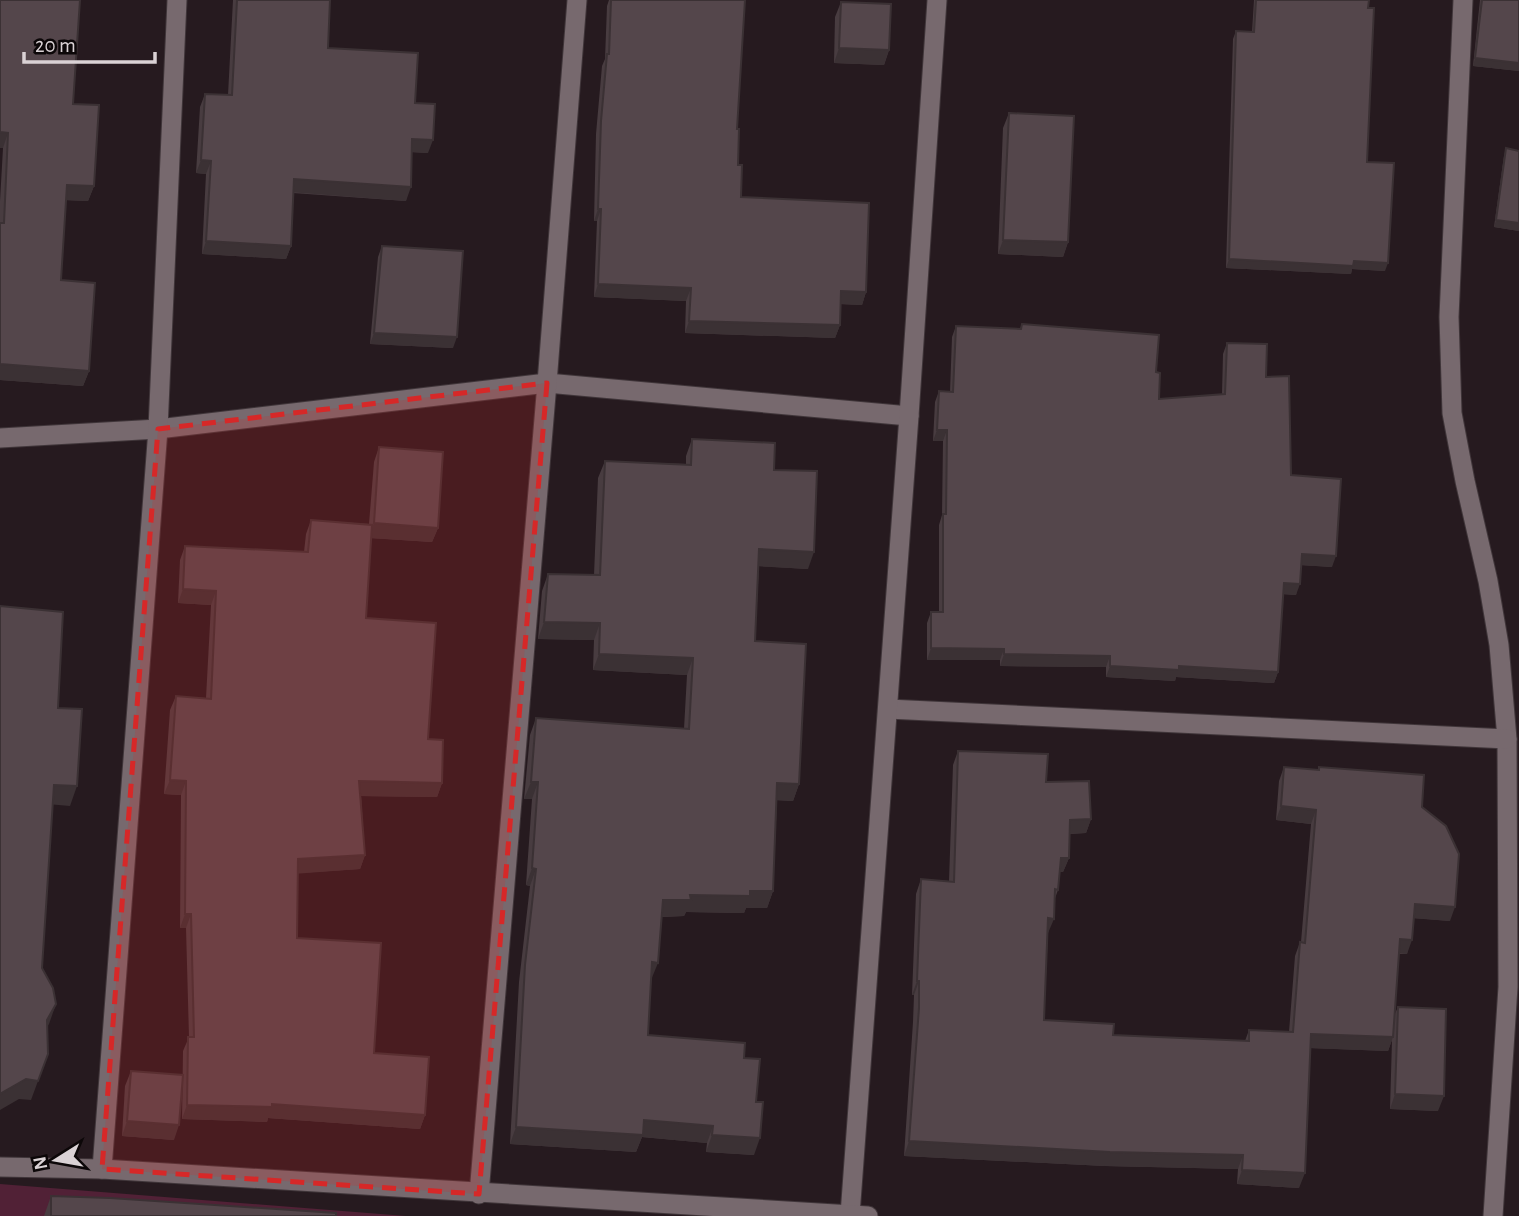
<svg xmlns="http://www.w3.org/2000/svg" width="1519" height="1216" viewBox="0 0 1519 1216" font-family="'Alegreya Sans',sans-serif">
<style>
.green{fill:#512136}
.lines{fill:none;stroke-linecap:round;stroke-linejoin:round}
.minor-casing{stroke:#40363a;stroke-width:21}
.tertiary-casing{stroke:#40363a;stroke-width:21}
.minor{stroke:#77696e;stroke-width:19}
.tertiary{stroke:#77696e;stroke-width:19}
.wall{fill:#483c40}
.shaded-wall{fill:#3b3134}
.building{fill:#54464b;stroke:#3b3134;stroke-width:2}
.marked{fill:#d62828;fill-opacity:0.2;stroke:#d62828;stroke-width:5;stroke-dasharray:14 9;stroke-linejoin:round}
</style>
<rect width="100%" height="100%" fill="#261a1f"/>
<path class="green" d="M0,1184L406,1216H0Z"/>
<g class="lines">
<defs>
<g id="minor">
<path d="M1463,0L1449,317L1452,413L1465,481L1488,581L1499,645L1507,739L1508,987L1493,1216"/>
<path d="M0,438L158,429L547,383L909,416"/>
<path d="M888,709L1507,739"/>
<path d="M102,1169L158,429L177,0"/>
<path d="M479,1194L547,383L577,0"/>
<path d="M850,1215L909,416L937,0"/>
</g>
<path id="tertiary" d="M0,1167L102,1169L868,1216"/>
</defs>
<use href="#minor" class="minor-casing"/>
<use href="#tertiary" class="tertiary-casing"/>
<use href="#minor" class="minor"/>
<use href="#tertiary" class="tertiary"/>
</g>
<g class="wall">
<path d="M0,0L73,104L94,186L88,201L66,200L61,280L89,371L83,386L0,380V201L3,148Z"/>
<path d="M233,0H330L328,48L415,103L428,153L412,152L406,201L293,193L291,246L286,259L202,254L206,174L196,173L200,107L205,94L228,95Z"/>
<path d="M609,0H745L737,129L738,165L741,197L866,292L862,305L841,304L840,325L835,338L685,333L686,301L594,297L597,221H594L596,134L602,66L605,59L607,6Z"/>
<path d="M1254,0H1369L1367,162L1385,271L1352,269L1351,274L1226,268L1233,39L1236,31L1252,32Z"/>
<path d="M1480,0H1519V71L1473,66Z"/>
<path d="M841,2L889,50L884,65L834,63L835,17Z"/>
<path d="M1009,113L1068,242L1063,257L998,254L1003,128Z"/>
<path d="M1506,148L1519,231L1494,227L1504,156Z"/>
<path d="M382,246L453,348L370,344L378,257Z"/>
<path d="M1022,324L1156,372L1159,399L1222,394L1223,354L1227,343L1266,377L1291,475L1332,567L1301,565L1296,595L1283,594L1278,672L1274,683L1176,677L1175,681L1106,677V667L1000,666V660H927V623L931,612H939V525L942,515L943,441H933L935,402L939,391L950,392L952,337L956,326L1020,329Z"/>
<path d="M692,439L774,470L808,569L759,566L755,641L799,784L793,801L777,800L773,891L767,908H746L744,913L686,912L684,916L662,917L651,980L648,1035L744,1058L756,1102L754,1155L706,1152L707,1143L642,1137L636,1152L510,1144L519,982L530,886L526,885L532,799H524L530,735L536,718L684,729L687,675L593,670L594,640L538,639L542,591L548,574L594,575L598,478L605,461L686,464V456Z"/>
<path d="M379,447L438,528L432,542L371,538L366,618L428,739L442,783L437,797L361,796L365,855L360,869L298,873L297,938L374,1053L425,1115L420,1129L268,1118L267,1122L182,1119L183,1051L189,1037L186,928H180L181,795L164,794L170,710L176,696L206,698L211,605L178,603L180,560L185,546L304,552L306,534L311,520L369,524L374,462Z"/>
<path d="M958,751L1046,782L1091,819L1086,833L1069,834V858L1063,872H1060L1058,890L1054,901L1048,933L1044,1020L1113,1035L1245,1041L1249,1030L1289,1032L1295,956L1300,942H1301L1311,824L1276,820L1279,781L1284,767L1318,770L1319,767L1422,807L1450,921L1414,918L1407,954H1399L1394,1016L1398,1007L1438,1111L1390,1109L1392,1040L1388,1051L1311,1048L1299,1188L1237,1184L1238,1169L1105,1166L904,1156L913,1022L914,995H912L916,894L921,879L949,881L953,765Z"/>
<path d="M131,1071L174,1140L122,1136L125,1086Z"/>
<path d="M51,1196L336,1216H44Z"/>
</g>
<g class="shaded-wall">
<path d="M839,48L889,50L884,65L834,63Z"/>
<path d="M1475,58L1519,63V71L1473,66Z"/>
<path d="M0,132L8,133L3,148H0Z"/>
<path d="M412,139L433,140L428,153L408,152Z"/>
<path d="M201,160L211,161L206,174L196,173Z"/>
<path d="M294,179L411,187L406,201L289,192Z"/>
<path d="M67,185L94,186L88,201L61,200Z"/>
<path d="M598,209H601L597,221H594Z"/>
<path d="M1496,220L1519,223V231L1494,227Z"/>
<path d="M1003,240L1068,242L1063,257L998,254Z"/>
<path d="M206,241L291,246L286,259L202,254Z"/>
<path d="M1229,259L1354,261L1388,263L1385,271L1352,269L1351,274L1226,268Z"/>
<path d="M598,284L691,288L686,301L594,297Z"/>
<path d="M841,291L866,292L862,305L837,304Z"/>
<path d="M689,321L840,325L835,338L685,333Z"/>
<path d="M374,333L457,337L453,348L370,344Z"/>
<path d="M0,364L89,371L83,386L0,380Z"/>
<path d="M937,430H947L943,441H933Z"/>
<path d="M374,523L438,528L432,542L368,538Z"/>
<path d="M759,549L814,552L808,569L753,566Z"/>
<path d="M1302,554L1336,556L1332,567L1298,565Z"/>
<path d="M1284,583L1300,584L1296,595L1280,594Z"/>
<path d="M183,589L216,591L211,605L178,603Z"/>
<path d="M544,622L600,623L594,640L538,639Z"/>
<path d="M931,648L1004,649L1000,660H927Z"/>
<path d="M599,654L693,658L687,675L593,670Z"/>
<path d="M1004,654L1110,656L1106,667L1000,666Z"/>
<path d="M1110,666H1179L1278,672L1274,683L1176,677L1175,681L1106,677Z"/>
<path d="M170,780L186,781L181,795L164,794Z"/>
<path d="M359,781L442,783L437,797L354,796Z"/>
<path d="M531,782H538L532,799H524Z"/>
<path d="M777,783L799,784L793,801L771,800Z"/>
<path d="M54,785L77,786L70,806L47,804Z"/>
<path d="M1281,806L1316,810L1311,824L1276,820Z"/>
<path d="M1091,819L1086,833L1065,834L1070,820Z"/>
<path d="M365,855L360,869L293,874L298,859Z"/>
<path d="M1061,858H1069L1063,872H1056Z"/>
<path d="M532,868L536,869L530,886L526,885Z"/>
<path d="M750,891H773L767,908H746L744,913L686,912L684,916L657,917L663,900L690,895Z"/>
<path d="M1415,904L1455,907L1450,921L1410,918Z"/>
<path d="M185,914H191L186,928H180Z"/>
<path d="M1048,918L1054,919L1048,933L1043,932Z"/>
<path d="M1400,939L1412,940L1407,954L1395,953Z"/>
<path d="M652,962L658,963L651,980Z"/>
<path d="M917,981H919L914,995H912Z"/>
<path d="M56,1004L49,1024L40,1040L47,1020Z"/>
<path d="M1311,1034L1393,1037L1388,1051L1306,1048Z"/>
<path d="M26,1079L38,1081L31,1100L19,1099L0,1110V1094Z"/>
<path d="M1395,1094L1444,1096L1438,1111L1390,1109Z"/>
<path d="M272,1104L425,1115L420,1129L268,1118L267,1122L182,1119L187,1105Z"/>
<path d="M644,1120L713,1126L707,1143L642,1137L636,1152L510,1144L516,1127Z"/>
<path d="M127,1121L179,1125L174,1140L122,1136Z"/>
<path d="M712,1135L760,1138L754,1155L706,1152Z"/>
<path d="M909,1141L1243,1155L1238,1169L1105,1166L904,1156Z"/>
<path d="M1242,1170L1305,1173L1299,1188L1237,1184Z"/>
</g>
<g class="building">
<path d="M0,0H80L73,104L99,105L94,186L67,185L61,280L95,283L89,371L0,364V223H4L8,133L0,132Z"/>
<path d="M237,0H330L328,48L418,53L415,103L435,104L433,140L412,139L411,187L294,179L291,246L206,241L211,161L201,160L205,94L232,95Z"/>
<path d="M611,0H745L737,129H739L738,165H742L741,197L869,203L866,292L841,291L840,325L689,321L691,288L598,284L601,209H598L601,121L607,54H609Z"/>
<path d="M1256,0H1369L1368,8H1374L1367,162L1394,163L1388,263L1354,261L1353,266L1229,259L1236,31L1254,32Z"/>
<path d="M1482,0H1519V63L1475,58Z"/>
<path d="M841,2L891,4L889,50L839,48Z"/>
<path d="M1009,113L1074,116L1068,242L1003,240Z"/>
<path d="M1506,148L1519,151V223L1496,220Z"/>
<path d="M382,246L463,251L457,337L374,333Z"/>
<path d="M1022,324L1159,335L1156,372L1160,373L1159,399L1225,394L1227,343L1267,344L1266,377L1289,376L1291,475L1341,479L1336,556L1302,554L1300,584L1284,583L1278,672L1179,666V670L1110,666V656L1004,654V649L931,648V612H943V514H946L947,430H937L939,391L953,392L956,326L1021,329Z"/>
<path d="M692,439L775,443L774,470L817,471L814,552L759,549L755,641L806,644L799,784L777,783L773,891H750V896L690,895L691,900H663L658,963L652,962L648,1035L745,1043L744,1058L760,1059L756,1102H763L760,1138L712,1135L713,1126L644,1120L643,1135L516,1127L525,965L536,869L532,868L538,782H531L536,718L689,729L693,658L599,654L600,623L544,622L548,574L600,575L605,461L691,465Z"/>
<path d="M379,447L443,452L438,528L374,523Z"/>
<path d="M311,520L372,525L366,618L436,623L428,739L443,740L442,783L359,781L365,855L298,859L297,938L381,943L374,1053L429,1057L425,1115L272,1104V1107L187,1105L188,1037H194L191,914H185L186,781L170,780L176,696L211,699L216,591L183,589L185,546L308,552Z"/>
<path d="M0,606L63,612L58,708L82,709L77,786L54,785L42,968L53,988L56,1004L47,1020L48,1054L38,1081L26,1079L0,1094Z"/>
<path d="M958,751L1048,754L1046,782L1089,781L1091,819L1070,820L1069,858H1061L1058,890L1055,889L1054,919L1048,918L1044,1020L1114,1024L1113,1035L1249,1041V1030L1293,1032L1300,942L1305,943L1316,810L1281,806L1284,767L1319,770V767L1424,775L1422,807L1446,826L1459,854L1455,907L1415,904L1412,940L1400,939L1393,1037L1311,1034L1305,1173L1242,1170L1243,1155L1110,1152L909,1141L919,1008V981H917L921,879L954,882Z"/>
<path d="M1398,1007L1446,1009L1444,1096L1395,1094Z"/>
<path d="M131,1071L183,1075L179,1125L127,1121Z"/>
<path d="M51,1196L110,1198L336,1213V1216H51Z"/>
</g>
<path class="marked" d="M547,383L479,1194L102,1169L158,429Z"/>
<g transform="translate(56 1160) rotate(259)" stroke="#0c0708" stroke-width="5" paint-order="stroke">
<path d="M0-5L12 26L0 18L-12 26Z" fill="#dad2d5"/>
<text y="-10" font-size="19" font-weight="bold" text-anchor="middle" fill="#dad2d5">N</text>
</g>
<path d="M24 52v10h131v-10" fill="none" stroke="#dad2d5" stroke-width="3.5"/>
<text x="35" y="52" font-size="21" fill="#dad2d5" stroke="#0c0708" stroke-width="5" paint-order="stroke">20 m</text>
</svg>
